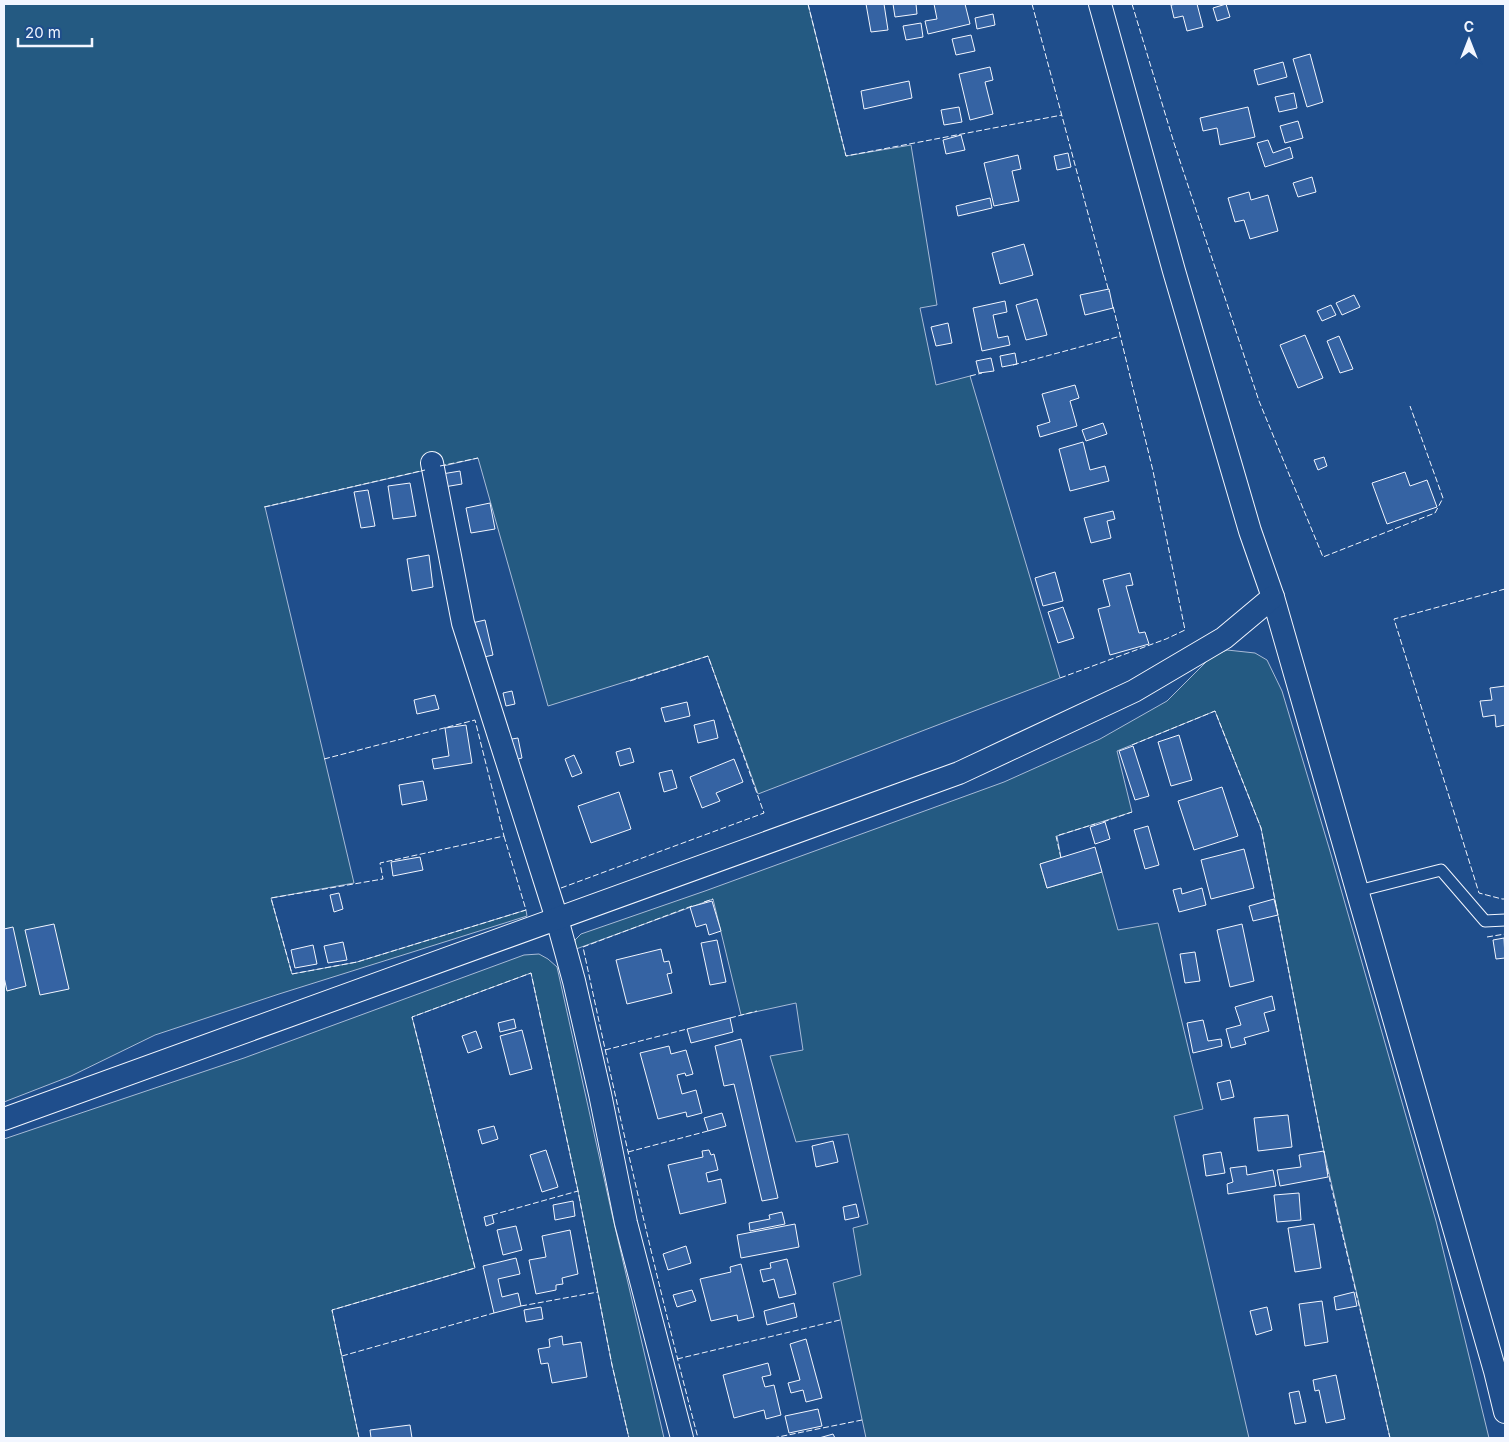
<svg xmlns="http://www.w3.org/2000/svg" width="1509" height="1442" viewBox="0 0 1509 1442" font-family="Inter,sans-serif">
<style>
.green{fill:#245a82;stroke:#a8bbd7}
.building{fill:#3563a3;stroke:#f2f6ff}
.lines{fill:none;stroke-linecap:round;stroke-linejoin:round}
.service-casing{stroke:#f2f6ff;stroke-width:13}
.minor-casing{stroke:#f2f6ff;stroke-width:24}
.service{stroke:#1f4e8c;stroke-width:11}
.minor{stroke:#1f4e8c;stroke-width:22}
.fence{stroke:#f2f6ff;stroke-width:1;stroke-dasharray:6 2.5;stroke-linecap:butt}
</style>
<rect width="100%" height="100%" fill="#1f4e8c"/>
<g class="green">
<path d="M4,4H808L846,156L911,145L937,305L920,308L936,385L970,376L1060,678L758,794L708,656L548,706L478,458L265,507L354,883L271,898L292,974L357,962L526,910L527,916L279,994L155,1035L71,1076L4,1102Z"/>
<path d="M1227,650L1255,653L1267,660L1282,691L1330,851L1436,1221L1489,1438H1390L1323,1147L1261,828L1215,711L1117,751L1132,812L1057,836L1061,858L1040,864L1047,888L1102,872L1118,930L1158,923L1203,1109L1174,1116L1249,1438H866L833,1283L861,1275L853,1228L868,1224L848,1134L796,1142L770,1056L803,1050L796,1003L741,1015L713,899L576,949L575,940L581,934L705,891L1004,782L1100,739L1167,701L1212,656Z"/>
<path d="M539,954L548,959L557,967L612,1214L664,1438H629L612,1365L578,1191L531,973L412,1017L475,1268L332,1310L359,1438H4V1139L244,1058L524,955Z"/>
</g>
<g class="building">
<path d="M866,4H884L888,30L871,32Z"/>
<path d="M893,4H916L917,14L895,17Z"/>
<path d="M934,4H965L970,24L928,34L925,21L937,19Z"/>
<path d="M1177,4H1197L1203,27L1187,31L1183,16L1174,18L1171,5Z"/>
<path d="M1226,4L1230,17L1217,21L1213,8Z"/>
<path d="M993,14L995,25L977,29L975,18Z"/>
<path d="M921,23L923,37L906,40L903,26Z"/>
<path d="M971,35L975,51L956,55L952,39Z"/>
<path d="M1310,54L1323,102L1307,107L1293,59Z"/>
<path d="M1283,62L1287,77L1258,85L1254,70Z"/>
<path d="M990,67L993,80L985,82L993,114L970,120L959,74Z"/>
<path d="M909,81L912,98L864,109L861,91Z"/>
<path d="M1294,93L1297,108L1279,112L1275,97Z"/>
<path d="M959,107L962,122L944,125L941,110Z"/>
<path d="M1248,107L1255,137L1220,145L1217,128L1203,131L1200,118Z"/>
<path d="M1298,121L1303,138L1285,143L1280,126Z"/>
<path d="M961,135L965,150L946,154L943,140Z"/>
<path d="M1268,140L1273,153L1290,147L1293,158L1265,167L1257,143Z"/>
<path d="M1068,153L1071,167L1057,170L1054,156Z"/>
<path d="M1018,155L1021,169L1012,171L1019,201L994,206L984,163Z"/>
<path d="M1312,177L1316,192L1298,197L1293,183Z"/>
<path d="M1249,192L1251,200L1268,195L1278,231L1250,239L1244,220L1235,222L1228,198Z"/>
<path d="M990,198L992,208L958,216L956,206Z"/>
<path d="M1024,244L1033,275L1000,284L992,253Z"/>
<path d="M1109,289L1113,308L1085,315L1080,295Z"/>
<path d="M1354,295L1360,307L1342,315L1336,303Z"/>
<path d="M1037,299L1047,335L1026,340L1016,305Z"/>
<path d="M1005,301L1007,312L993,315L998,338L1008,336L1010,345L982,351L973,308Z"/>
<path d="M1331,305L1336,315L1322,321L1317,311Z"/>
<path d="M948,323L952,343L936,346L931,327Z"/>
<path d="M1305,335L1323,378L1298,388L1280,345Z"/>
<path d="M1339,336L1353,369L1340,373L1327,341Z"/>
<path d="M1015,353L1017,364L1002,367L1000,356Z"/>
<path d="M991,358L994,371L979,373L976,361Z"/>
<path d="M1075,385L1079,398L1070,401L1077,426L1040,437L1037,426L1050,422L1042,394Z"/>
<path d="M1103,423L1107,434L1086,441L1082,430Z"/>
<path d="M1083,442L1090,470L1105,466L1109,481L1070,491L1059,449Z"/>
<path d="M1324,457L1327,466L1318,470L1314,460Z"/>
<path d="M460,471L462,484L444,487L442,474Z"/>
<path d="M1405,472L1410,486L1427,480L1437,507L1387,524L1372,483Z"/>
<path d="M410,483L416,516L393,519L388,486Z"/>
<path d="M368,490L375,526L361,528L354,492Z"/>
<path d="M490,503L495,529L471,533L466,508Z"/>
<path d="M1113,511L1115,519L1107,521L1111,538L1091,543L1084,518Z"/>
<path d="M429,555L433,587L412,591L407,559Z"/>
<path d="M1055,572L1063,601L1043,606L1035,578Z"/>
<path d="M1130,573L1133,585L1126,586L1139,633L1145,632L1149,644L1110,655L1098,609L1110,606L1103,580Z"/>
<path d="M1063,607L1074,638L1058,643L1048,612Z"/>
<path d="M485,620L493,655L471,660L463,625Z"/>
<path d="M1505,686V725L1496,727L1495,715L1483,717L1480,701L1492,700L1490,688Z"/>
<path d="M512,691L515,704L506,706L503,693Z"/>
<path d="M435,695L439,709L417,714L414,700Z"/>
<path d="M687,702L690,716L665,722L661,708Z"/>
<path d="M714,720L718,738L698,743L694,725Z"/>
<path d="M466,725L472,763L434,769L432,759L449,756L445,728Z"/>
<path d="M1179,735L1192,780L1171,786L1158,742Z"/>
<path d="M518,738L522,758L510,761L506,740Z"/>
<path d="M1133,746L1149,796L1135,800L1119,751Z"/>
<path d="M630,748L634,762L620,766L616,752Z"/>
<path d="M574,755L582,773L572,777L565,759Z"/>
<path d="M734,759L743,782L716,793L720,801L702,808L690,777Z"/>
<path d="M672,770L677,788L664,792L659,773Z"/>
<path d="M423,781L427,800L402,805L399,785Z"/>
<path d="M1222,787L1238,836L1194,850L1178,801Z"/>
<path d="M619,792L631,829L591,843L578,806Z"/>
<path d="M1105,822L1110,839L1095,844L1090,827Z"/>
<path d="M1148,826L1159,865L1145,869L1134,830Z"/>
<path d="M1095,847L1102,872L1047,888L1040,864Z"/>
<path d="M1244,849L1254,888L1211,899L1201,860Z"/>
<path d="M420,857L423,870L393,876L391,862Z"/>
<path d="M1181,888L1182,894L1202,888L1206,905L1179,912L1173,890Z"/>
<path d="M339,893L343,909L334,912L330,895Z"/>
<path d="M1274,899L1278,915L1253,921L1249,906Z"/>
<path d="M712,901L721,931L709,935L706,924L696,927L690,907Z"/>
<path d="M54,924L69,989L40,995L25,930Z"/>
<path d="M1242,924L1254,981L1230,987L1217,930Z"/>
<path d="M13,927L26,986L7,991L4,977V929Z"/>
<path d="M1504,938L1505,958L1496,959L1493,940Z"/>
<path d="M717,940L726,982L710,985L701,943Z"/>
<path d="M343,942L347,960L328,963L324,946Z"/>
<path d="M313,945L317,964L295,968L291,950Z"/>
<path d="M661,949L664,962L669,961L672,973L667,974L672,993L627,1004L616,960Z"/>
<path d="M1195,952L1200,981L1185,983L1180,954Z"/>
<path d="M1272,996L1275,1010L1264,1013L1269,1031L1244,1038L1246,1044L1231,1048L1226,1029L1241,1025L1235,1007Z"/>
<path d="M730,1018L733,1032L691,1043L687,1029Z"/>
<path d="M514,1019L516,1028L500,1032L498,1023Z"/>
<path d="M1203,1020L1208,1041L1221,1039L1222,1046L1193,1053L1187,1023Z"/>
<path d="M522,1030L532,1069L510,1075L500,1036Z"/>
<path d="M476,1031L482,1048L468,1053L462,1036Z"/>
<path d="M741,1039L778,1198L762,1201L734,1084L724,1086L715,1046Z"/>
<path d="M669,1046L671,1054L686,1050L693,1074L686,1076L685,1073L677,1075L682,1094L696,1090L702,1113L687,1117L686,1112L658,1119L640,1053Z"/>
<path d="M1230,1080L1234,1097L1221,1100L1217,1083Z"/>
<path d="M722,1113L726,1126L708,1131L704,1118Z"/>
<path d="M1288,1115L1292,1147L1258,1151L1254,1118Z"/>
<path d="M494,1126L498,1139L482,1144L478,1130Z"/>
<path d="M833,1141L838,1162L816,1167L812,1146Z"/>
<path d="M546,1150L558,1187L542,1192L530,1155Z"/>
<path d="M709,1150L711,1155L714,1154L718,1170L706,1173L708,1182L721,1179L726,1203L680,1214L668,1165L703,1157L702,1151Z"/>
<path d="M1324,1151L1328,1177L1280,1186L1277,1170L1301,1167L1299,1155Z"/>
<path d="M1221,1152L1225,1173L1206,1176L1203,1155Z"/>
<path d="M1246,1166L1247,1175L1273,1170L1276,1186L1228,1194L1227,1184L1233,1182L1230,1168Z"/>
<path d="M1299,1193L1301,1220L1277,1222L1274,1195Z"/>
<path d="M573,1201L575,1216L555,1220L553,1205Z"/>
<path d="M856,1204L859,1217L845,1220L843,1207Z"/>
<path d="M782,1212L785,1224L750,1231L749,1223L770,1219L769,1215Z"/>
<path d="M492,1215L494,1223L486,1226L484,1217Z"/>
<path d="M795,1224L799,1247L741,1258L737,1235Z"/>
<path d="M1314,1224L1321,1268L1295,1272L1288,1228Z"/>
<path d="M516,1226L522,1250L503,1255L497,1230Z"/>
<path d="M570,1230L578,1274L562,1278L563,1284L556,1285V1290L536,1294L529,1260L546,1257L542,1236Z"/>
<path d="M686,1246L691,1263L668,1270L663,1254Z"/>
<path d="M516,1258L520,1274L498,1279L502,1297L518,1293L521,1306L494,1313L483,1266Z"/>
<path d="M787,1259L796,1294L779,1298L774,1279L763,1282L760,1270L771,1268L770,1263Z"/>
<path d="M741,1264L754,1317L738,1321L737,1315L711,1321L700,1279L731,1272L730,1267Z"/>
<path d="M692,1290L696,1301L677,1307L673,1295Z"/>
<path d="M1354,1292L1357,1306L1336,1310L1334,1297Z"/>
<path d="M1322,1301L1328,1342L1305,1346L1299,1304Z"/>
<path d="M794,1303L797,1317L767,1325L764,1311Z"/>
<path d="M541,1307L543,1319L526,1322L524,1310Z"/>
<path d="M1267,1307L1272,1330L1256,1335L1250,1311Z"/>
<path d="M562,1336L563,1345L581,1342L587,1377L552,1383L548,1363L541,1364L538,1349L550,1347L549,1339Z"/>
<path d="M806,1339L822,1398L806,1402L803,1390L791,1393L788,1383L800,1380L790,1344Z"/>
<path d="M768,1363L771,1375L762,1377L765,1387L774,1385L781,1415L766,1419L764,1410L734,1418L723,1375Z"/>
<path d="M1336,1375L1345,1419L1326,1423L1319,1390L1315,1391L1313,1380Z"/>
<path d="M1299,1391L1306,1422L1295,1424L1289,1393Z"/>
<path d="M818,1409L822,1426L789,1433L785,1416Z"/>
<path d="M410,1425L412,1438H371L370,1430Z"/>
<path d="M833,1434L835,1438H819Z"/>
</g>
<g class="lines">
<defs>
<path id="service" d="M1358,891L1441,870L1485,921L1505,920"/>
<g id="minor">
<path d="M1100,4L1174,271L1250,531L1273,597L1495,1371L1505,1412"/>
<path d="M432,463L463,623L557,919L574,981L600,1094L626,1223L682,1438"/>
<path d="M4,1119L959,773L1134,691L1224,638L1273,597"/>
</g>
</defs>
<use href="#service" class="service-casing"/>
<use href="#minor" class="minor-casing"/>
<use href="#service" class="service"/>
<use href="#minor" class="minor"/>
<g class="fence">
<path d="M808,4L846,156L1062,115"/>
<path d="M1032,4L1109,292"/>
<path d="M1132,4L1174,143L1259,401L1323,557L1435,513L1443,498L1410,406"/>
<path d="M1013,365L1121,336"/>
<path d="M970,376L982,373"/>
<path d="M440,466L478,458"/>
<path d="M264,507L425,470"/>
<path d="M1505,589L1394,619L1479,893L1502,899H1505"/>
<path d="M1060,678L1166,639L1185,630L1153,471L1113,306"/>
<path d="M1132,745L1215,711L1261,828L1324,1153"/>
<path d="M324,759L475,720L504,836"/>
<path d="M1103,822L1132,812"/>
<path d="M504,836L526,910L357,962L292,974L271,898L383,879L380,863Z"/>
<path d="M1061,858L1056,836L1095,824"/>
<path d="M561,888L764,813L708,656L630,681"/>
<path d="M704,902L713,899"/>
<path d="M692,906L583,947C618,1111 655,1275 698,1438"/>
<path d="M1487,937L1505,934"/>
<path d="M730,1018L757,1011"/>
<path d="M605,1050L687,1029"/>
<path d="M628,1152L708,1131"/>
<path d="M1327,1168L1390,1438"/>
<path d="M492,1215L578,1191"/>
<path d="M521,1306L598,1292"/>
<path d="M342,1356L494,1313"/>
<path d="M677,1359L840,1320"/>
<path d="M359,1438L332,1310L475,1268L412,1017L531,973L578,1191L612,1365L629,1438"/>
<path d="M633,1438H636"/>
<path d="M773,1438L862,1420"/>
</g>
</g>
<rect width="1509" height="1442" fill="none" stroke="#f2f6ff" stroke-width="10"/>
<g transform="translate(1469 40)" stroke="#1f4e8c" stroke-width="4" paint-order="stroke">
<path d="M0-4L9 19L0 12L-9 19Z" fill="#f2f6ff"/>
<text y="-8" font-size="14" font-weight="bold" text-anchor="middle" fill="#f2f6ff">С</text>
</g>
<path d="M18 38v8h74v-8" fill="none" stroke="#f2f6ff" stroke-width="2.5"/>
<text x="25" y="38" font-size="15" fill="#f2f6ff" stroke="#1f4e8c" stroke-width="4" paint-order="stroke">20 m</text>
</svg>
